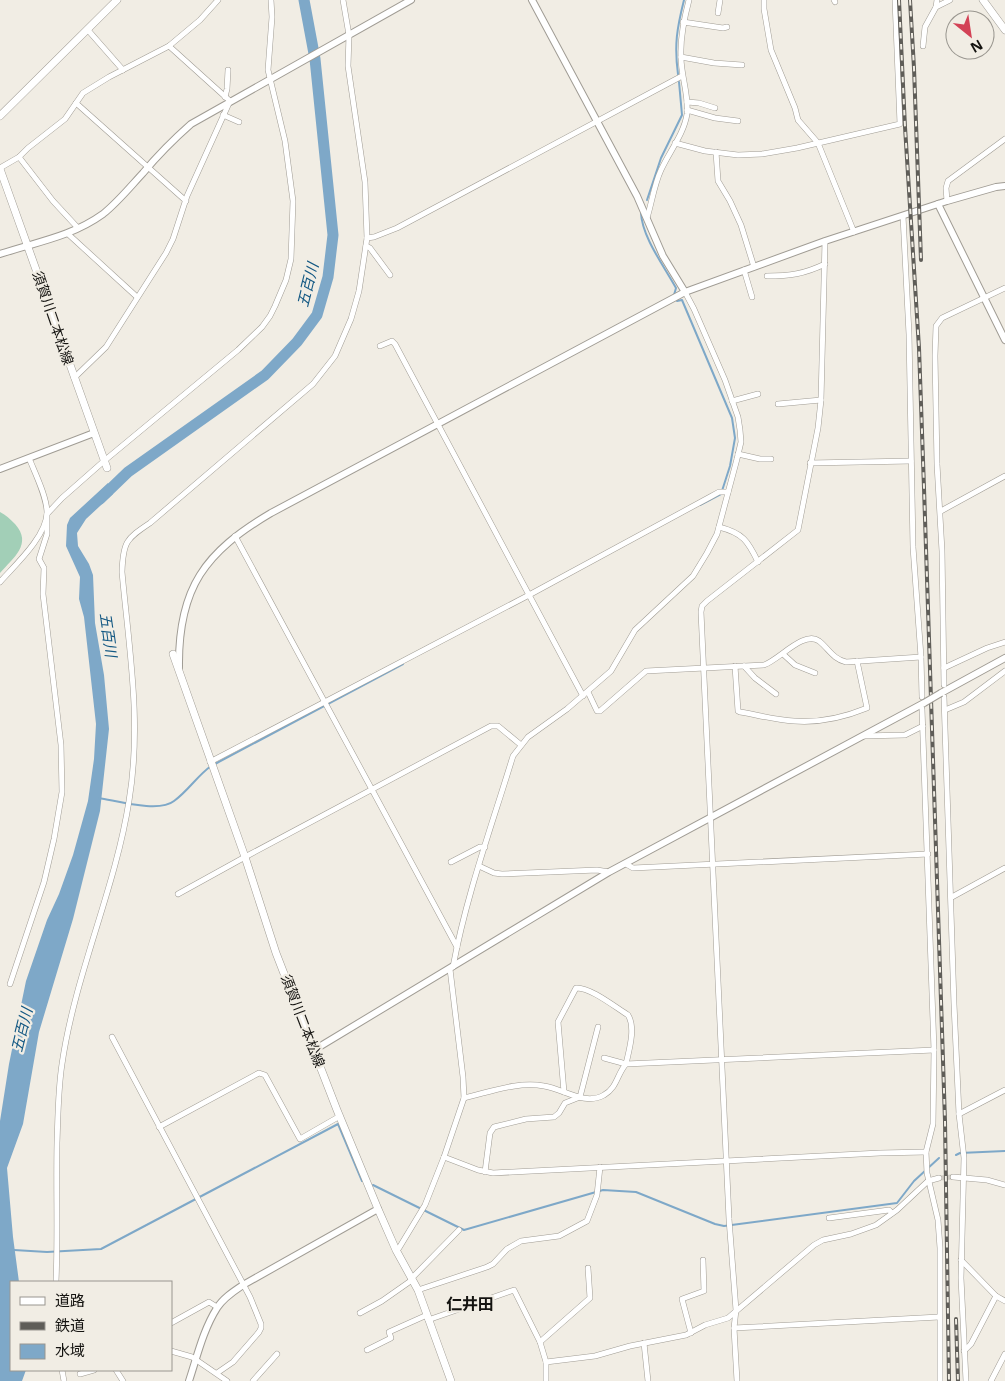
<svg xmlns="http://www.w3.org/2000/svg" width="1005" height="1381" viewBox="0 0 1005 1381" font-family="'Open Sans','Noto Sans JP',sans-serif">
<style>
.green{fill:#a2cfb7}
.water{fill:#7ea8c8}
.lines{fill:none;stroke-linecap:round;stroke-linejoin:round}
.stream{stroke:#7ea8c8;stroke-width:2}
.river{stroke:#7ea8c8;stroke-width:11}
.minor-tunnel{stroke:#d0ccc4;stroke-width:5;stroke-dasharray:5 2.5;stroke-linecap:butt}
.minor-casing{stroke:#a09c94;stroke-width:6}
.tertiary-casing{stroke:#a09c94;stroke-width:8}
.secondary-casing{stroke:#a09c94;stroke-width:8}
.minor{stroke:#fff;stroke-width:5}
.tertiary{stroke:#fff;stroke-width:6}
.secondary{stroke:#fff;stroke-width:7}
.rail-casing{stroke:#5f5d58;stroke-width:4}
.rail{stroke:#f1ede4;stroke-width:2;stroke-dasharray:5.5;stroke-linecap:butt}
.tertiary-bridge-casing{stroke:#a09c94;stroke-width:8;stroke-linecap:butt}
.tertiary-bridge{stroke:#fff;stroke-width:6}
.labels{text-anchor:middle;stroke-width:4.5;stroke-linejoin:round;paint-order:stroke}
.street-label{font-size:14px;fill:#141310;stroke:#f1ede4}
.water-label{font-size:15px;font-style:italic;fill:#135883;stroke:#f1ede4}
.quarter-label{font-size:16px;font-weight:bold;fill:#141310;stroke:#f1ede4}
</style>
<rect width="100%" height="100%" fill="#f1ede4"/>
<path class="green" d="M0,512C6,515 10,519 15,524C33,544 13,558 0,573Z"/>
<path class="water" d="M108,483L113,494L86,519L77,533L78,546L89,564L93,575L95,623L104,675L109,729L100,811L73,919L39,1032L23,1124L7,1168L13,1237L19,1282H11V1370H26L22,1381H0V1121L9,1064L26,981L47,920L59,894L73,855L88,801L94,759L96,724L84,617L79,599L80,577L66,546L67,525L70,518Z"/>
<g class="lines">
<g class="stream">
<path d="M678,74C674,45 677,28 684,0"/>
<path d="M647,200L661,158L682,115L679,82"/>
<path d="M641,213C642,237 664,266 676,288L674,295"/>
<path d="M677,301L682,300L732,418L735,438L730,466L721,494L700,505"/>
<path d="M215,764L403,664"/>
<path d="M99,798C118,801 159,813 174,801C188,791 197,776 211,766"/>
<path d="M956,1155L960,1153L1005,1151"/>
<path d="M373,1185L464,1230L603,1190L636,1192L715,1224L724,1226L897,1203L914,1181L939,1158"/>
<path d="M14,1250L47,1252L101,1249L338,1124L362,1181"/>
</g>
<path class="river" d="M100,499L128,472L265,375L297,342L317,315L328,277L333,235L315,59L304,0"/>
<path class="minor-tunnel" d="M939,1178L953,1177"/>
<defs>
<g id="minor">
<path d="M764,0V9L771,50L795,108L798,120L818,143L854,232"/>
<path d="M834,0L835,2"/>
<path d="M936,7L937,0"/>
<path d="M718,13L720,0"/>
<path d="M683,22L723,28L727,27"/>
<path d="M87,29L123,70"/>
<path d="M923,46L925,27L936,7L950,0"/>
<path d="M681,57L714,63L742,65"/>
<path d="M225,97L227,89L228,70"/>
<path d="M687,102L699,103L715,108"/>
<path d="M76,103L186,201"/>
<path d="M687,110L715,118L738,121"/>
<path d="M223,115L239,122"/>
<path d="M675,143L705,151L738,155L762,154L797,148L900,124L895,0"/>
<path d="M716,152L718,181L730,201L741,225L754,267"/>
<path d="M19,157L53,201L78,228"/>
<path d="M0,168L19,157L28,148L65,119L83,93L109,77L169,46L200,20L218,0"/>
<path d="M947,201L946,188L948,181L1005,139"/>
<path d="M903,216L909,334L913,547L921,657L922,697"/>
<path d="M647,218C652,202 654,185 661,170C669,152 684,134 687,114C689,95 681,76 681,57C680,37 684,19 689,0"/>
<path d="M67,233L137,297"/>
<path d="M367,238L374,237L397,228L682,76"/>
<path d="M366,246L370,248L390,275"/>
<path d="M744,270L752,297"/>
<path d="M767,276C790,276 804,274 825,264"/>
<path d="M380,346L392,341L395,344L583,696"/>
<path d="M74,378L106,347L166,253L173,239L187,196L230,101L169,46"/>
<path d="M732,401L758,394"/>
<path d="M778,404L821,400"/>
<path d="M738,454L760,459H771"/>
<path d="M810,463L911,461"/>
<path d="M941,511L1005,476"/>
<path d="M719,527C743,533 748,541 758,562"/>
<path d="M235,536L457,947"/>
<path d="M0,582C15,565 46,537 47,513C47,497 35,473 29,458"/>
<path d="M783,654L795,665L815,673"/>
<path d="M735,666L738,711L740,712C758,715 776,720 794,721C819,723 845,717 867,708L857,661"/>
<path d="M744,666L755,678L776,694"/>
<path d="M944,668L987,648L1005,642"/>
<path d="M944,685L942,551L937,464L935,356L936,326L942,318L1005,288"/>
<path d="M588,692L597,711H600L646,671L764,665C779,660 804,630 819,641C829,649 833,659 846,662L921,657"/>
<path d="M944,697L954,1004L959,1114L964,1158L961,1278L966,1381"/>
<path d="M922,709L934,1050L933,1124L926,1152L927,1173L938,1220L940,1248V1381"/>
<path d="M945,710L964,702L1005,671"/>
<path d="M863,736L905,735L923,726"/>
<path d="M210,762L529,595L710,497L719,492H728"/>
<path d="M451,862L480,847H485"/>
<path d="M626,864L633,868L928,854"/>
<path d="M479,866L494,873L502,874L597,870L609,872"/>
<path d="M178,894L245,857L491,726H498L521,745"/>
<path d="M952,897L1005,868"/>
<path d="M453,967C466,896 492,825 513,756L528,737L567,709L611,671L635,630L693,576L707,553L717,534L737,459L741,442L740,430L738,417L725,380L694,309L685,292"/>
<path d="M10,984L44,882L54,839L62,792L61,745L43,594L44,568L39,559L47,534V514L62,498L104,461L238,350L262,327L270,316L275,306L286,280L291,259L293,201L285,141L268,70L272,17L271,0"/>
<path d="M112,1037L250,1297L261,1324V1328L259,1332L233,1362L217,1373"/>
<path d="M564,1092L558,1022L576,988C590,987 615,1007 628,1015C636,1028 629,1050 626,1064L604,1058"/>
<path d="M464,1098C490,1092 518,1081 544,1086C564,1089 585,1106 604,1095C617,1088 617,1074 626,1064L934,1050"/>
<path d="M959,1114L1005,1090"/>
<path d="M159,1127L259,1073L265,1075L300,1139L340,1116"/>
<path d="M444,1157L478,1170L493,1173L880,1153L926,1152"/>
<path d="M485,1172L490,1133L494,1127L526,1119L554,1117L559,1113L565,1103L580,1097L598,1027"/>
<path d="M953,1177L987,1180L1005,1185"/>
<path d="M829,1218L889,1210L892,1213"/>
<path d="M396,1250L399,1248L425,1205L444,1157L464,1098L463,1077L450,969"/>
<path d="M961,1260L996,1296L1005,1301"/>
<path d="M411,1279L459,1230"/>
<path d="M56,1282C58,1236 56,1189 57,1143C58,1116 58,1090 62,1064C75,974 115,890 129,801C142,723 129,649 122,572C123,542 126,539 150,523L313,384L335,356L351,319L359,291L367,238L365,182L348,66L349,35L343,0"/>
<path d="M418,1290L487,1267L493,1264L507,1249L521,1241L559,1236L587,1221L597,1195L600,1167"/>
<path d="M360,1313L382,1301L412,1280"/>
<path d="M428,1320L514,1290L540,1342"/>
<path d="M171,1323L209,1302L217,1307"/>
<path d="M734,1328L939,1317"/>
<path d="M691,1333L682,1299L704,1291L703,1260"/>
<path d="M644,1343L648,1381"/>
<path d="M367,1350L391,1338L389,1332L427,1315"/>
<path d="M171,1351L192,1357L227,1381"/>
<path d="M964,1351L971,1344L996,1296"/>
<path d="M546,1362L540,1342L590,1298L588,1268"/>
<path d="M62,1370L64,1381"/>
<path d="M116,1370L123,1381"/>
<path d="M80,1374L94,1370"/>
<path d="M253,1381L277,1354"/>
<path d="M546,1381V1362L595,1356L630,1346L686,1335L705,1325L728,1318L814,1245L823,1240L851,1234L876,1225L897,1210L928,1181L939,1178"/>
<path d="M737,1381L734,1328L736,1310L729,1219L701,612L702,606L707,601L798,530L818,428L821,400L825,241"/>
<path d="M991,1381L1005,1354"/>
</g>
<g id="tertiary">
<path d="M532,0L637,196L663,256L685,292"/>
<path d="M938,204L1005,340"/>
<path d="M0,254C36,242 71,237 103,214C118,202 130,187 143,173C158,155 174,139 191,124L411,0"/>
<path d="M0,469L94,433"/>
<path d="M179,667C178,588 205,552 271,513L685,292L825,241L947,201L996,187L1005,186"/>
<path d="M941,693L1005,658"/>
<path d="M314,1050L609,872L924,703"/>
<path d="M189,1381C197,1357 203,1330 217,1308C223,1298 234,1291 243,1285L378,1209"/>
</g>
<g id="secondary">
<path d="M983,0L1005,30"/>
<path d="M0,116L117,0"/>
<path d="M0,169L107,468"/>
<path d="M173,654L245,857L276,953L337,1110L378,1209L396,1250L418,1290L451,1381"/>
</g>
</defs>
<use href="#minor" class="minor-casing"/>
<use href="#tertiary" class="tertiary-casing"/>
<use href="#secondary" class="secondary-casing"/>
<use href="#minor" class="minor"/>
<use href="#tertiary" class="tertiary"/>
<use href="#secondary" class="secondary"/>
<defs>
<g id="rail">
<path d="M899,0L905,127L919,348L924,488L945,1121L949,1381"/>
<path d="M910,0L914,68L921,260"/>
<path d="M956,1319L958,1381"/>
</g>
</defs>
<use href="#rail" class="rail-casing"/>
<use href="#rail" class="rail"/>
<defs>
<path id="tertiary-bridge" d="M924,703L941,693"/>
</defs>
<use href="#tertiary-bridge" class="tertiary-bridge-casing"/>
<use href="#tertiary-bridge" class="tertiary-bridge"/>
</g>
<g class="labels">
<g class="street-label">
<text transform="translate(53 318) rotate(71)" y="5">須賀川二本松線</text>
<text transform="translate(303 1021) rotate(69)" y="5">須賀川二本松線</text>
</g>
<g class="water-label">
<text transform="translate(308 285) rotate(-76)" y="5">五百川</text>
<text transform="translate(108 635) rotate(82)" y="5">五百川</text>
<text transform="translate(22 1030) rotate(-76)" y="5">五百川</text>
</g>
<g class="quarter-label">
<text x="470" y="1310">仁井田</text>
</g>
</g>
<rect x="10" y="1281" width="162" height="90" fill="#f1ede4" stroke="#99968f"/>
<rect x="20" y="1297" width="25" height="8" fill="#ffffff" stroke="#99968f"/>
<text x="55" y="1306" font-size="15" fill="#141310">道路</text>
<rect x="20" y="1322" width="25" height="8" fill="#5f5d58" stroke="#99968f"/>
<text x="55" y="1331" font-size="15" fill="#141310">鉄道</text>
<rect x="20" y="1344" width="25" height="15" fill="#7ea8c8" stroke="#99968f"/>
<text x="55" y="1356" font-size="15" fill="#141310">水域</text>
<g transform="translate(970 35) rotate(150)"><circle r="24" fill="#f1ede4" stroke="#99968f"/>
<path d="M0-4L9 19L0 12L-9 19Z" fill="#d34256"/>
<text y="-8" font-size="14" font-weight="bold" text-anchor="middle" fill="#141310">N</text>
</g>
</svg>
